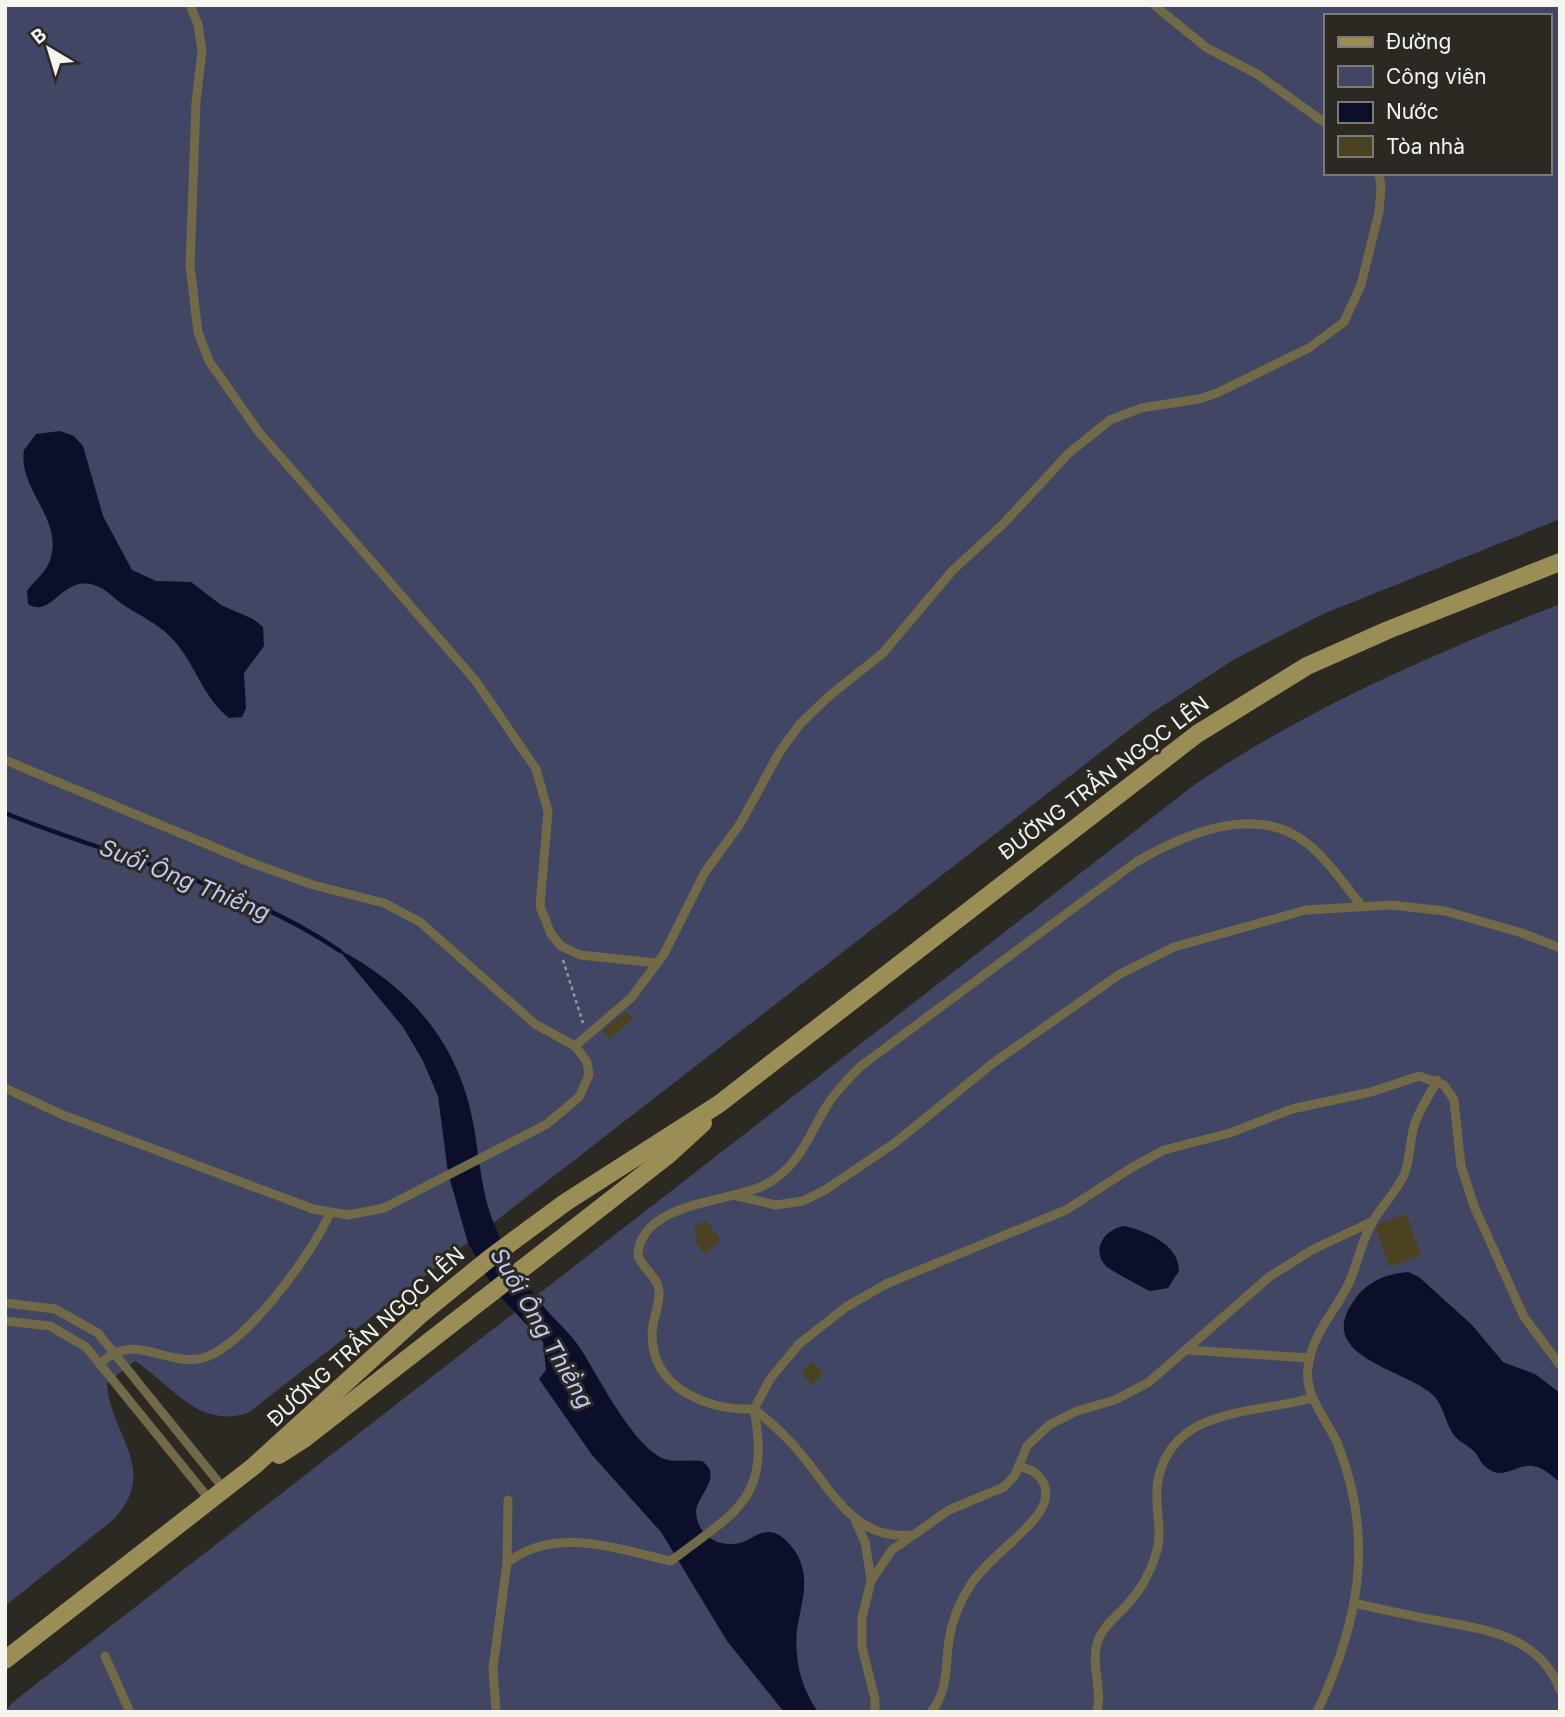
<svg xmlns="http://www.w3.org/2000/svg" width="1565" height="1717" viewBox="0 0 1565 1717" font-family="Inter,sans-serif">
<style>
.green{fill:#404663;fill-rule:evenodd}
.water{fill:#0c0f29}
.lines{fill:none;stroke-linecap:round;stroke-linejoin:round}
.stream{stroke:#0c0f29;stroke-width:4.5}
.building{fill:#4a4220}
.path{stroke:#999791;stroke-width:2.5;stroke-dasharray:3.5 3.5;stroke-linecap:butt}
.lane{stroke:#716947;stroke-width:9}
.secondary{stroke:#9a8d56;stroke-width:18}
.labels{text-anchor:middle;stroke-width:6;stroke-linejoin:round;paint-order:stroke}
.street-label{font-size:21px;fill:#f5f4ef;stroke:#2b2922}
.water-label{font-size:23px;font-style:italic;fill:#bfcaf8;stroke:#2b2922}
</style>
<rect width="100%" height="100%" fill="#2b2922"/>
<g class="green">
<path d="M5,5H1560V519L1323,614L1235,659L1150,714L248,1413C198,1429 172,1385 135,1361L107,1383C110,1436 161,1469 113,1520L5,1606ZM1325,16H1549V173H1325Z"/>
<path d="M1560,604V1712H5L13,1702L1194,785C1308,708 1432,654 1560,604Z"/>
</g>
<g class="water">
<path d="M60,431L74,436L83,446L103,516L132,570L156,581L191,582L221,605L253,619L263,627L264,646L244,673L246,708L242,717L229,718C205,699 198,672 180,648C165,627 146,619 125,606C114,599 107,589 94,585C62,575 52,619 28,604L27,591C33,582 43,575 48,565C68,522 17,490 24,450L36,434Z"/>
<path d="M338,949C409,986 458,1042 473,1122C480,1160 481,1195 497,1231C508,1257 523,1281 541,1303C554,1320 571,1333 582,1351C599,1378 635,1449 665,1459C677,1463 689,1459 702,1461C723,1476 700,1492 696,1510C696,1534 716,1548 740,1543C750,1540 759,1531 770,1532C781,1533 789,1543 795,1551C812,1578 801,1602 797,1630C794,1659 801,1688 818,1712H784L727,1641L661,1532L592,1455L539,1379L546,1370L543,1342L496,1292L468,1243L448,1173L438,1096L423,1061L403,1027Z"/>
<path d="M1125,1226C1147,1232 1179,1244 1179,1271L1168,1288L1150,1291C1145,1289 1108,1269 1106,1266C1090,1249 1106,1228 1125,1226Z"/>
<path d="M1408,1272L1419,1277L1472,1325L1503,1362L1535,1374L1560,1393V1482C1551,1476 1544,1467 1532,1466C1516,1464 1503,1481 1487,1468C1481,1464 1479,1457 1474,1451C1467,1445 1459,1442 1453,1434C1445,1422 1444,1407 1434,1396C1409,1370 1314,1358 1353,1302C1366,1282 1385,1274 1408,1272Z"/>
</g>
<g class="lines">
<path class="stream" d="M5,813C116,859 239,882 340,951"/>
</g>
<g class="building">
<path d="M626,1011L633,1018L610,1039L603,1031Z"/>
<path d="M1406,1214L1421,1255L1390,1267L1376,1230L1379,1224Z"/>
<path d="M705,1220L721,1240L705,1254L694,1240L699,1236L693,1230Z"/>
<path d="M812,1362L824,1373L812,1385L801,1373Z"/>
</g>
<g class="lines">
<path class="path" d="M563,960L583,1023"/>
<g class="lane">
<path d="M190,5L198,24L202,51L196,102L190,266L198,332L209,361L258,431L475,680L536,769L548,811L540,906L551,934L561,946L580,955L657,963"/>
<path d="M1154,5L1207,48L1257,74L1325,123"/>
<path d="M5,760L252,863L313,885L384,903L420,922L535,1024L575,1046L587,1062L589,1075L579,1097L547,1124L384,1208L348,1215L313,1209L63,1115L5,1088"/>
<path d="M1362,906C1344,885 1327,858 1304,841C1254,804 1184,834 1136,862L861,1066C848,1079 836,1091 826,1107C808,1137 799,1167 765,1185C731,1202 640,1202 638,1255C642,1269 658,1276 659,1291C660,1306 652,1320 652,1334C652,1389 707,1410 754,1409L770,1379L799,1344L846,1307L886,1284L1066,1210L1131,1168L1164,1150L1230,1133L1292,1109L1371,1092L1419,1076L1444,1085L1454,1100L1461,1166L1474,1206L1524,1317L1560,1365"/>
<path d="M575,1046L631,998L664,954L705,872L740,824L779,753L800,724L828,697L883,653L952,571L1003,524L1069,453L1110,420L1141,408L1199,399L1217,393L1309,348L1344,322L1361,285L1379,212L1381,188L1379,173"/>
<path d="M737,1196L776,1205L803,1201L825,1190L896,1142L993,1063L1120,974L1174,947L1306,910L1391,905L1445,911L1522,933L1560,948"/>
<path d="M5,1303L55,1309L98,1333L224,1489"/>
<path d="M5,1321L50,1326L86,1347L210,1500"/>
<path d="M1187,1350L1310,1358"/>
<path d="M101,1363C133,1332 163,1364 198,1359C241,1353 314,1251 330,1213"/>
<path d="M754,1409C771,1422 787,1437 801,1454C831,1489 854,1540 909,1535"/>
<path d="M856,1522L865,1542L871,1579"/>
<path d="M507,1563C554,1525 617,1549 671,1561C736,1511 771,1500 754,1409"/>
<path d="M1354,1603C1381,1609 1407,1615 1434,1620C1483,1629 1540,1635 1560,1690"/>
<path d="M105,1656L130,1712"/>
<path d="M496,1712L493,1668L507,1563L508,1500"/>
<path d="M875,1712V1699L862,1647V1618L871,1581L892,1550L949,1510L1004,1487L1015,1475L1027,1446L1049,1425L1077,1411L1115,1400L1149,1382L1269,1277L1312,1250L1373,1221"/>
<path d="M931,1712C949,1690 945,1666 949,1640C952,1620 960,1601 971,1584C989,1556 1039,1526 1045,1500C1049,1482 1036,1468 1018,1467"/>
<path d="M1097,1712C1103,1687 1089,1662 1099,1638C1105,1624 1117,1616 1127,1605C1140,1591 1150,1573 1156,1554C1164,1529 1153,1505 1158,1480C1173,1406 1256,1414 1312,1398"/>
<path d="M1317,1712C1359,1623 1375,1539 1338,1445C1328,1420 1304,1397 1308,1368C1311,1335 1335,1312 1349,1283C1358,1263 1361,1242 1372,1223C1381,1206 1396,1193 1404,1175C1411,1158 1409,1140 1415,1123C1420,1108 1430,1095 1437,1080"/>
</g>
<g class="secondary">
<path d="M279,1455L304,1439L667,1156L703,1123"/>
<path d="M5,1660L254,1466L420,1315L490,1258L566,1202L719,1104L1197,734L1307,666L1388,630L1560,562"/>
</g>
</g>
<g class="labels">
<g class="street-label">
<text transform="translate(1104 778) rotate(-37)" y="7">ĐƯỜNG TRẦN NGỌC LÊN</text>
<text transform="translate(366 1337) rotate(-42)" y="7">ĐƯỜNG TRẦN NGỌC LÊN</text>
</g>
<g class="water-label">
<text transform="translate(185 880) rotate(22)" y="8">Suối Ông Thiềng</text>
<text transform="translate(542 1328) rotate(60)" y="8">Suối Ông Thiềng</text>
</g>
</g>
<rect width="1565" height="1717" fill="none" stroke="#f5f4ef" stroke-width="14"/>
<rect x="1324" y="14" width="228" height="161" fill="#2b2922" stroke="#7c7a74" stroke-width="2"/>
<rect x="1338" y="37" width="35" height="10" fill="#9a8d56" stroke="#7c7a74" stroke-width="2"/>
<text x="1386" y="49" font-size="21" fill="#f5f4ef">Đường</text>
<rect x="1338" y="66" width="35" height="21" fill="#404663" stroke="#7c7a74" stroke-width="2"/>
<text x="1386" y="84" font-size="21" fill="#f5f4ef">Công viên</text>
<rect x="1338" y="102" width="35" height="21" fill="#0c0f29" stroke="#7c7a74" stroke-width="2"/>
<text x="1386" y="119" font-size="21" fill="#f5f4ef">Nước</text>
<rect x="1338" y="136" width="35" height="21" fill="#4a4220" stroke="#7c7a74" stroke-width="2"/>
<text x="1386" y="154" font-size="21" fill="#f5f4ef">Tòa nhà</text>
<g transform="translate(49 49) rotate(322)" stroke="#2b2922" stroke-width="5" paint-order="stroke">
<path d="M0-5L12 26L0 18L-12 26Z" fill="#f5f4ef"/>
<text y="-10" font-size="19" font-weight="bold" text-anchor="middle" fill="#f5f4ef">B</text>
</g>
</svg>
